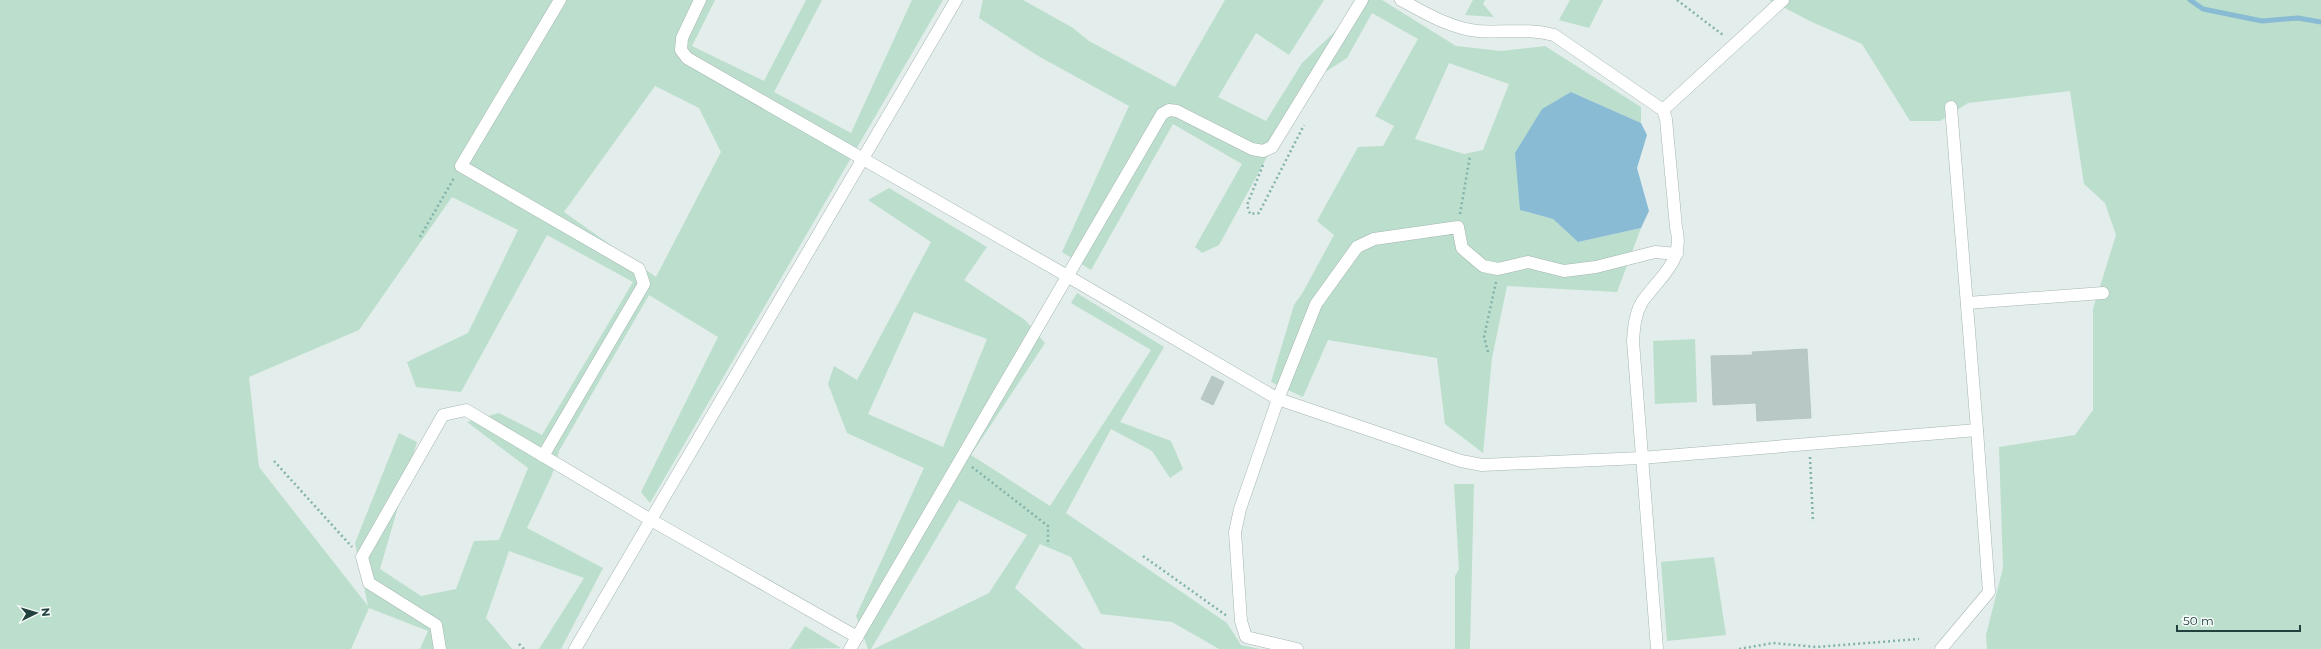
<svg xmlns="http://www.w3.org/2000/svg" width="2321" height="649" viewBox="0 0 2321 649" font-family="Montserrat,sans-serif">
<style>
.green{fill:#bbdfcc;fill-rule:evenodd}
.water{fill:#89bbd4}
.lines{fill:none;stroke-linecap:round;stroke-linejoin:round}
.stream{stroke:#89bbd4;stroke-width:5}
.building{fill:#b8c8c4;stroke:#b5c7c3}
.minor-casing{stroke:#a5b6b3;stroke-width:13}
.path{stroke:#82b2ac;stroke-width:2.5;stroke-dasharray:2 3;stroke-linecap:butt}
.minor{stroke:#fff;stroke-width:12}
</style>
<rect width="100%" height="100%" fill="#e3edeb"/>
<g class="green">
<path d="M0,0H715L692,46L764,81L806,0H822L774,92L851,133L912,0H943L650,503L641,492L718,337L649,295L559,451L552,475L527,528L603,568L561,649H539L584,578L509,551L486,618L512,649H420L428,631L369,608L351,649H0ZM655,86L699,108L721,152L656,277L564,212ZM452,197L518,230L468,333L407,362L416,387L461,392L547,235L633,282L542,435L499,413L467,422L528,468L499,540L474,541L456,589L421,596L380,569L417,442L399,433L355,543L368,606L259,467L249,377L359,330Z"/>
<path d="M983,0H1023L1073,28L1089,41L1175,87L1225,0H1324L1289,55L1256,33L1218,97L1266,121L1302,63L1368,0H1382L1456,46L1501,51L1545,46L1641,107V123L1571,92L1520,210L1553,219L1578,242L1641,228L1617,292L1507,286L1492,358L1483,453L1445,424L1437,358L1328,340L1303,397L1271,382L1294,305L1303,292L1334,235L1317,221L1358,147L1383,146L1394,126L1375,116L1418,39L1372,13L1347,58L1307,84L1219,245L1202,253L1195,247L1242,164L1173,124L1091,270L1062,252L1129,106L1040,57L979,18ZM1449,63L1509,84L1483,150L1464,154L1415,139Z"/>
<path d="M1473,0H1485L1483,4L1494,17L1465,15Z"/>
<path d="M1570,0H1603L1589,28L1559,20Z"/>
<path d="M1769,0H2321V649H1987L1986,635L2003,568L1999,447L2075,435L2093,410V309L2116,235L2105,203L2084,184L2070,91L1968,103L1940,121H1910L1862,44L1812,22Z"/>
<path d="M889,188L987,247L964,280L1025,320L1045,343L971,455L1050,506L1151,350L1071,303L1077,293L1164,347L1120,422L1171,441L1183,469L1170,478L1152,451L1111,429L1066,513L1227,623L1241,645L1260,649H1219L1172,622L1101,614L1071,557L1040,544L1015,588L1084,649H874L989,593L1027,535L959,500L871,649H868L856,616L924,468L847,433L828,384L834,366L857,380L931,242L868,200ZM914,312L987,339L943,447L868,414Z"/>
<path d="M1695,339L1697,402L1655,404L1653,341Z"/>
<path d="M1454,484H1474L1470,649H1455V576L1459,569Z"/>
<path d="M1714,557L1726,635L1667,641L1661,562Z"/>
<path d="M805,626L841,648L790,649Z"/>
</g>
<path class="water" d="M1571,92L1641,123L1647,135L1637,168L1649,211L1641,228L1578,242L1553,219L1520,210L1515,153L1542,109Z"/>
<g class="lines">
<path class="stream" d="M2190,0L2203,9L2262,21L2298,18L2321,22"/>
</g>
<g class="building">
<path d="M1807,349L1811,418L1757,421L1756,403L1713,405L1711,356L1753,355L1752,352Z"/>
<path d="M1212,376L1224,382L1213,405L1201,399Z"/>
</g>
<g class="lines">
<defs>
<g id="minor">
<path d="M700,0L682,38L681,50L687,58L1069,277L1278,399L1461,461L1482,465L1641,458L1977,430L1989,592L1941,649"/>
<path d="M1401,0C1426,13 1449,28 1478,31C1504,33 1528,28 1554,35L1663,110L1666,119L1676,227C1685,262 1660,276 1642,302C1635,314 1634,327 1633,341L1657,649"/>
<path d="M1951,107L1977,430"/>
<path d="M1663,110L1783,0"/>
<path d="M1967,303L2103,293"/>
<path d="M543,456L644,284L639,269L461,166L560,0"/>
<path d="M440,649L436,625L369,583L362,557L443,415L466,410L651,520L857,637"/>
<path d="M575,649L956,0"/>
<path d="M850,649L1162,114L1169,110L1177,111L1252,149L1263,151L1272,147L1362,0"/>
<path d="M1297,649L1246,637L1241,621L1235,532L1240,509L1278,399L1316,304L1357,247L1374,239L1458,227L1462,248L1483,266L1498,269L1528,262L1564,271L1596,267L1655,252L1677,254"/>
</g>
</defs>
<use href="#minor" class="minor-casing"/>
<g class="path">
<path d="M1677,0L1723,35"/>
<path d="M1263,165L1247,205L1250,214L1259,213L1304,125"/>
<path d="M1460,214L1470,156"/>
<path d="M420,237L454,178"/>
<path d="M1488,352L1484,337L1496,282"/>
<path d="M1810,457L1813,522"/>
<path d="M274,461L352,547"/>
<path d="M972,467L1048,526V545"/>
<path d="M1143,556L1227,616"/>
<path d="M519,644L524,649"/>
<path d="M1739,649L1773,643L1816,647L1919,639"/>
</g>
<use href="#minor" class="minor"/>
</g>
<g transform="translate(36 613) rotate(85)" stroke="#f4faf8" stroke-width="3" paint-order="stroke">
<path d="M0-3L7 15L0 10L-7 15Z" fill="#22403d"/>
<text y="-6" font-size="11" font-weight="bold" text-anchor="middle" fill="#22403d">N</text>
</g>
<path d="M2177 625v6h123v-6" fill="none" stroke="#22403d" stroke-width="2"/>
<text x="2183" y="625" font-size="12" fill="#22403d" stroke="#f4faf8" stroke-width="3" paint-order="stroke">50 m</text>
</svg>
